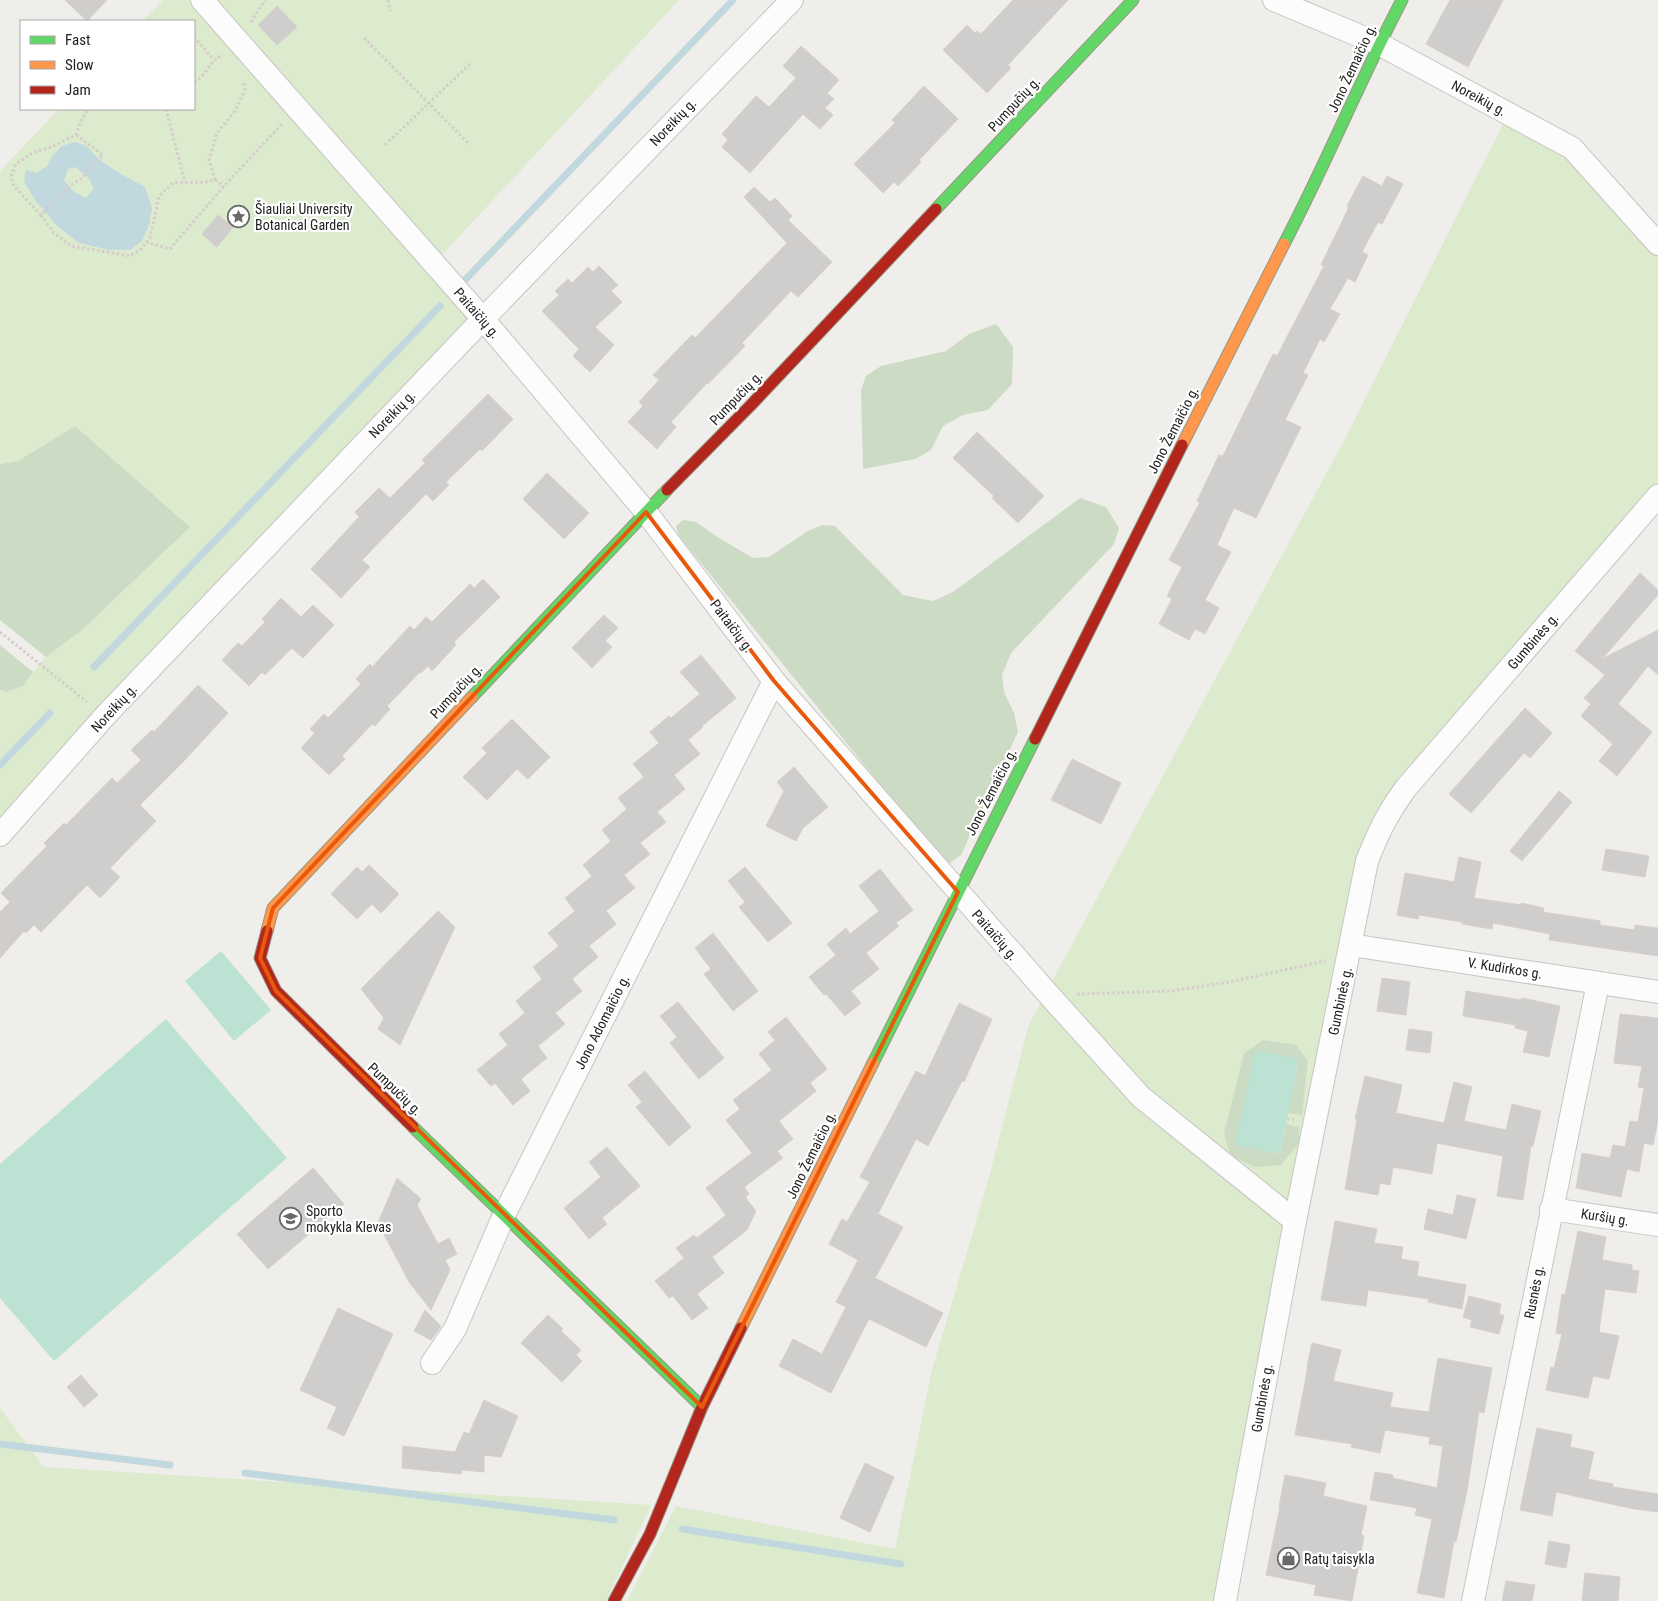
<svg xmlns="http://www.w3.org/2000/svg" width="1658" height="1601" viewBox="0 0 1658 1601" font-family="'Roboto Condensed',sans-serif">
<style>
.grass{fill:#dceacd;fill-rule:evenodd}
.forest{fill:#ccdbc3}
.pitch{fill:#bbe2d2}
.water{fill:#c2d8df;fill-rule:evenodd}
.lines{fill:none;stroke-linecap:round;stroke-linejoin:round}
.stream{stroke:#c2d8df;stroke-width:7}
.building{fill:#d0cecc;stroke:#d3d0cd}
.street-casing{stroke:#c6c5c3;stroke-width:24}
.fast-casing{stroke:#969884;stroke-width:13}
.slow-casing{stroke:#969884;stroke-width:13}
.jam-casing{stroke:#969884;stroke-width:13}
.path{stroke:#d6cccb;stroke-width:3;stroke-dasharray:2.5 2.5;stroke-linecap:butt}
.street{stroke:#fdfcfc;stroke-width:22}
.fast{stroke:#63d668;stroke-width:11}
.slow{stroke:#ff974d;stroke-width:11}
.jam{stroke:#b3261e;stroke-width:11}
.marked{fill:none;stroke:#e8590c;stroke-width:4;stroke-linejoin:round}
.labels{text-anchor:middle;stroke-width:4.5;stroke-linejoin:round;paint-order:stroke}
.street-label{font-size:14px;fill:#222;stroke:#fff}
.poi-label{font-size:14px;fill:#222;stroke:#fff;text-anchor:start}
</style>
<rect width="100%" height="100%" fill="#f0eeeb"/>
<g class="grass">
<path d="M163,0H679L428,270L469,317L85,721L0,821V690L6,692L23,686L33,672L46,657L82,630L190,527L75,426L18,461L0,464V171L59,109H194V21H142Z"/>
<path d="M1508,114L1572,148L1658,244V496L1377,834L1225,1601H627L676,1506L895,1549L932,1370L988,1181L1029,1024L1347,435ZM1263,1040L1308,1061L1302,1115L1288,1113L1286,1124L1299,1127L1281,1165L1230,1155L1224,1133L1244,1054Z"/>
<path d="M0,1408L44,1467L651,1505L606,1601H0Z"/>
</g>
<g class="forest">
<path d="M996,324L1013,347L1012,384L988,410L963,415L943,426L931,450L915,459L863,469L861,390L866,376L881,366L946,351L969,334Z"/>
<path d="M75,426L190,527L82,630L46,657L0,620V464L18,461Z"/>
<path d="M1080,498L1106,507L1119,528L1114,544L1011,653L1002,675L1004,692L1014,713L1018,732L961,855L950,863L943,862L679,536L676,526L683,520L696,522L719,538L753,558L769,557L808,531L822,525L835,526L903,595L933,601L953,592Z"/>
<path d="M0,645L33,672L23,686L6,692L0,690Z"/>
<path d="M1263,1040L1296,1045L1308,1061L1302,1115L1288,1113L1299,1060L1236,1145L1280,1154L1286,1124L1299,1127V1143L1281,1165L1255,1167L1230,1155L1224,1133L1244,1053Z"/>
</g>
<g class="pitch">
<path d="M221,951L271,1010L234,1041L185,981Z"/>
<path d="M166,1019L287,1158L54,1361L0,1298V1164Z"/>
<path d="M1255,1050L1299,1059L1280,1154L1235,1145Z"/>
</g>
<path class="water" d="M74,142C93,146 90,153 103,162C116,172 130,179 145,187L152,208L149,225L142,241L130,250H110L79,243L58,227L35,200L24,182L26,170L37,173L47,166L53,155L62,146ZM75,167L87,176L94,188L86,198L73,191L64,180L68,169Z"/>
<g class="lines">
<g class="stream">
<path d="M465,280L733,0"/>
<path d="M94,667L440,306"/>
<path d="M0,765L50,713"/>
<path d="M0,1444L170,1465"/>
<path d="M245,1473L614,1520"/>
<path d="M682,1529L901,1564"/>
</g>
</g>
<g class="building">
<path d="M65,0H107L87,21Z"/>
<path d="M1013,0H1068L1008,65L1011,68L987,93L943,50L967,25L975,33L977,31L981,34Z"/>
<path d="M1450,0H1503L1468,67L1426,44Z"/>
<path d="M277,6L297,27L277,45L258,25Z"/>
<path d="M801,46L839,80L827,93L834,99L825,108L833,115L820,129L803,114L750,173L722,147L728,140L722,134L756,96L769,107L796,78L783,66Z"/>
<path d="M924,86L958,119L919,160L921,162L898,186L894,182L883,193L854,164L895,123L892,120Z"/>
<path d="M1363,176L1382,186L1387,176L1403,184L1382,224L1378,222L1362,252L1368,255L1355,282L1348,278L1330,309L1340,314L1324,342L1320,339L1303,373L1308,375L1285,420L1301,427L1256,518L1234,508L1217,545L1231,552L1205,600L1219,608L1205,634L1195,629L1189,640L1159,624L1172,599L1167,596L1182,567L1169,560L1200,502L1197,501L1219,455L1223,456L1273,354L1277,356L1324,266L1321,265L1349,207L1347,206Z"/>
<path d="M754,187L770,202L775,198L792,216L788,220L832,262L798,297L791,291L742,343L745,346L708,384L707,383L671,422L676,427L657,449L628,422L643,406L639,402L659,380L653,375L692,335L695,338L787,243L744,197Z"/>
<path d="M218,215L233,227L217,247L202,234Z"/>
<path d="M599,266L618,285L611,291L622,302L595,327L614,345L590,372L573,356L579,349L542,311L559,295L555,291L568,279L572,283L588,267L593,272Z"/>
<path d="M488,394L513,419L482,451L480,449L446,482L449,485L433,501L426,494L362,560L370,567L341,598L311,569L359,517L355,512L379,488L390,498L425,463L422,460Z"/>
<path d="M977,432L1044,496L1018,523L992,498L994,496L953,458Z"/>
<path d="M547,473L589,513L564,539L523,499Z"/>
<path d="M1640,573L1658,590V595L1602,659L1658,630V675L1648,666L1618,704L1652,732L1617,776L1599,761L1613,744L1581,716L1591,704L1584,698L1605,675L1575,651Z"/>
<path d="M483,579L500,597L454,642L456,645L432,671L428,666L421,673L420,672L387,706L390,709L375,726L372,724L342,756L345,759L329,775L301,748L315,733L310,729L324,714L328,718L361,684L356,679L370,664L372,667L410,626L414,630L426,617L432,622L470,584L474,588Z"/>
<path d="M281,598L301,617L313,605L334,625L303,658L292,648L265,675L262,672L249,686L222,660L238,643L242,646L265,622L262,619Z"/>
<path d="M604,615L618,628L605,641L612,647L592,668L572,648Z"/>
<path d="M701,655L736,698L702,726L703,727L688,740L700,754L674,775L685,789L657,812L666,822L640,843L650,854L624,875L635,888L606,911L616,924L589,946L598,957L572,979L582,991L555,1013L565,1024L538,1046L547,1058L521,1079L530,1091L513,1105L495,1083L491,1086L477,1070L508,1045L499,1034L525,1013L516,1001L542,979L533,967L559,946L548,933L575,911L565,898L592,876L583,865L611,841L602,830L627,809L618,798L644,777L633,764L659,743L650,732L669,716L671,718L700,694L680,672Z"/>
<path d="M198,685L228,713L183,762L140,805L156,821L110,868L120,877L100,898L87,885L41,932L34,925L26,933L24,931L0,958V912L10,902L1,893L47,846L44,843L64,823L66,825L112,778L117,783L141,760L131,750L152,730L154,732Z"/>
<path d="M1525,708L1552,733L1530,758L1524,753L1471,813L1449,794Z"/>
<path d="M512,719L550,757L528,779L517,769L487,800L463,777L487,753L482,748Z"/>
<path d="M1072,759L1121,783L1101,824L1051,800Z"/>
<path d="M794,767L828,807L803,828L796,841L766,826L784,791L777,782Z"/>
<path d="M1559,791L1572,802L1522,861L1510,851Z"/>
<path d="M1606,849L1649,856L1645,877L1602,870Z"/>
<path d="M1459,857L1481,862L1474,898L1521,905V903L1544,908L1543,912L1600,921V925L1634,930L1635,925L1658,928V956L1549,940L1550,934L1493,923L1492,929L1462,924V922L1419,915L1418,919L1397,915L1405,873L1454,882Z"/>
<path d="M369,865L399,894L381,913L372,904L357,919L331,894L357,867L362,872Z"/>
<path d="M745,867L792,923L768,942L739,907L745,902L728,881Z"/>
<path d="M880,869L913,910L896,923L899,926L866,953L879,969L851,991L861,1003L845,1016L826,994L824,995L809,977L836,955L827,944L846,928L850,934L879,911L859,886Z"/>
<path d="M438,911L455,927L400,1045L378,1029L384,1018L361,989Z"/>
<path d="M713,933L758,991L733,1011L704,974L711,969L695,948Z"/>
<path d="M1382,978L1410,982L1406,1015L1377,1011Z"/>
<path d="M1466,991L1521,1000L1522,998L1560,1006L1549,1057L1523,1052L1528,1031L1515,1028L1516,1025L1463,1016Z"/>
<path d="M678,1002L724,1058L699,1079L670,1043L677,1037L660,1016Z"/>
<path d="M959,1003L992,1019L964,1082L962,1081L928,1146L916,1139L878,1214L903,1227L875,1278L943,1313L926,1347L869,1319L831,1393L779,1366L793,1339L822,1354L846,1307L836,1302L858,1260L829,1244L842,1219L847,1222L870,1182L860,1177L916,1071L925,1076Z"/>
<path d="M1620,1014L1658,1018V1120L1653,1145L1644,1143L1639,1172L1627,1169L1621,1197L1576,1188L1582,1153L1610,1158L1613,1145L1625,1147L1630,1121L1638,1122L1644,1088L1638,1087L1642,1066L1614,1063Z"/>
<path d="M786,1017L827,1069L810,1083L816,1091L779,1121L793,1139L777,1151L783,1158L744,1187L749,1194L745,1197L756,1211L747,1230L712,1257L724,1273L697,1294L708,1308L692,1320L673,1296L669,1298L655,1281L684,1258L676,1248L694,1235L697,1238L726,1215L706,1188L752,1153L726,1120L740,1109L733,1100L772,1070L759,1054L775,1040L768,1032Z"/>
<path d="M1409,1029L1432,1032L1430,1053L1406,1050Z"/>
<path d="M645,1071L691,1127L669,1146L636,1107L642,1102L628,1085Z"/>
<path d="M1365,1076L1402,1085L1396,1113L1444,1123L1454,1082L1472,1087L1464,1121L1506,1130L1512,1104L1541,1111L1533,1146H1531L1523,1200L1497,1196L1503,1156L1437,1143L1432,1174L1393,1167L1390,1185L1380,1183L1378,1195L1345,1189L1357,1119H1355Z"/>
<path d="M607,1147L640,1186L602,1218L607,1224L589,1239L564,1208L601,1177L589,1162Z"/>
<path d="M313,1168L344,1204L268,1269L237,1234Z"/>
<path d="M397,1178L421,1199L417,1205L438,1244L449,1238L457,1254L445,1260L450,1270L431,1310L409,1282L378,1223Z"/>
<path d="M1457,1195L1476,1199L1466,1239L1424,1229L1428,1209L1453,1215Z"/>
<path d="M1335,1221L1377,1229L1374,1243L1403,1247L1401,1259L1419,1262L1417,1276L1466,1285L1462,1309L1428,1302L1429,1299L1368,1290L1366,1306L1321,1300Z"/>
<path d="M1578,1231L1606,1237L1602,1260L1632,1265V1270L1639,1271L1636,1293L1605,1289L1599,1332L1619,1336L1609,1379L1593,1376L1588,1398L1546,1390L1551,1367L1554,1368L1562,1334L1556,1333L1562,1294L1565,1295Z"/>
<path d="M1469,1296L1501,1304L1499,1314L1504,1316L1499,1334L1470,1327L1472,1320L1463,1317Z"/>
<path d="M338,1308L393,1334L344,1436L327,1428L337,1407L300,1390Z"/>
<path d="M425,1310L441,1326L431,1340L414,1331Z"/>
<path d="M548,1315L563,1329L561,1331L581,1350L576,1355L582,1361L562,1382L521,1343Z"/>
<path d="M1312,1343L1341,1350L1333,1381L1393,1393L1390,1407L1429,1412L1438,1358L1492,1368L1484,1413L1479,1412L1467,1491L1456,1542L1454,1541L1444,1598L1417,1593L1432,1519L1415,1515L1417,1508L1370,1500L1375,1472L1393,1475V1478L1437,1488L1443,1446L1429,1444L1430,1437L1385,1430L1380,1453L1351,1447L1352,1444L1295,1435L1308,1366H1307Z"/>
<path d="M81,1375L98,1395L84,1407L67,1387Z"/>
<path d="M484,1400L518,1416L501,1457L484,1455V1472L462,1470L461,1474L402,1468L403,1446L455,1452L464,1432L469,1434Z"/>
<path d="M1537,1428L1572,1435L1570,1447L1594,1452L1588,1479L1613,1484V1487L1658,1494V1512L1634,1509L1556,1492L1552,1516L1520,1510Z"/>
<path d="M865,1463L894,1477L870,1532L840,1518Z"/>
<path d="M1285,1475L1326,1483L1323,1496L1367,1506L1361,1535L1364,1536L1352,1601L1314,1595L1316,1585L1266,1575L1280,1507H1279Z"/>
<path d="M1549,1541L1570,1545L1566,1568L1545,1564Z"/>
<path d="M1585,1573L1620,1577L1618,1601H1582Z"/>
<path d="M1506,1581L1535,1585L1532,1601H1502Z"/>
</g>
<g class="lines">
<defs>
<g id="street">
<path d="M202,0L483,319L646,512L774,681L1049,995L1141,1097L1295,1221"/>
<path d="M1274,0L1379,44L1572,148L1658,244"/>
<path d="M0,835L105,716L483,319L792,0"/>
<path d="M1351,945L1658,992"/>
<path d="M1551,1209L1658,1225"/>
<path d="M432,1363L455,1329L504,1215L774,681"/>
<path d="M1225,1601L1295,1221L1367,861C1378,833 1388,812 1406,788L1658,496"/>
<path d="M1473,1601L1598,983"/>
</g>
<g id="fast">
<path d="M936,209L1133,0"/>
<path d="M1284,244C1326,164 1360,80 1402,0"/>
<path d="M472,697L667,490"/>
<path d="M873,1063L1035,739"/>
<path d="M413,1127L702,1407"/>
</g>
<g id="slow">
<path d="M1182,445L1284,244"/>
<path d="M267,931L273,908L472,697"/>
<path d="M741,1328L873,1063"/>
</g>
<g id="jam">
<path d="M667,490L750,406L936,209"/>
<path d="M1035,739L1182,445"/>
<path d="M267,931L260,958L276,991L413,1127"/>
<path d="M614,1601L650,1534L702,1407L741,1328"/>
</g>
</defs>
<use href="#street" class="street-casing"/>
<use href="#fast" class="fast-casing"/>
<use href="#slow" class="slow-casing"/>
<use href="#jam" class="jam-casing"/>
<g class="path">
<path d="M388,0L390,11"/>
<path d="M251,22L265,0"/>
<path d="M194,37L213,59"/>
<path d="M364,38L470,145"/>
<path d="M194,82C208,75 207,63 222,55"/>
<path d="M166,109L185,182"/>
<path d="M76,135L103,155L82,178L70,186L41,215L14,186L11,176L16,164L32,153L51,147L76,135L80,123L88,109"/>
<path d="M385,145L471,63"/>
<path d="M215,180L209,160L217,133L235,111L245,89L244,81"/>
<path d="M41,215L54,233L71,246L130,256L141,249L150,238L159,196L173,183L205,182L215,180L224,186"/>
<path d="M146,242L170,249L224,186L282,124"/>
<path d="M0,632L87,702"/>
<path d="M1077,994L1171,991L1230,982L1325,961"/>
<path d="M1287,1119L1294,1120"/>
</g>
<use href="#street" class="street"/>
<use href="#fast" class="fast"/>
<use href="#slow" class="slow"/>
<use href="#jam" class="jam"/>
</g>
<path class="marked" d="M646,512L774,681L958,892L702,1407L276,991L260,958L273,908Z"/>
<defs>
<symbol id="sight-ring" viewBox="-11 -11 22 22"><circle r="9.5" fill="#fff" stroke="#6a6968" stroke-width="1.5"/><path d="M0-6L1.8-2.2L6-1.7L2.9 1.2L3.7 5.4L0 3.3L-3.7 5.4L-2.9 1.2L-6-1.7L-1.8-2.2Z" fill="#6a6968"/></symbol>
<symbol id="school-ring" viewBox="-11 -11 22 22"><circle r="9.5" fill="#fff" stroke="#6a6968" stroke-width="1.5"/><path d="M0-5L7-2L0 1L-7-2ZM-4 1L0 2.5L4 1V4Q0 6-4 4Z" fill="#6a6968"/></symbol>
<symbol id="shop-ring" viewBox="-11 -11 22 22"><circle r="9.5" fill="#fff" stroke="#6a6968" stroke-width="1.5"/><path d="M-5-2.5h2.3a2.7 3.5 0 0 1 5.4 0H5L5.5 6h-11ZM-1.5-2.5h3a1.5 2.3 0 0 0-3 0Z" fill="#6a6968"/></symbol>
</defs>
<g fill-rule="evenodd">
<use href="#sight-ring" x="226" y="204" width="25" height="25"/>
<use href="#school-ring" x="278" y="1206" width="25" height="25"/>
<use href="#shop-ring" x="1276" y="1546" width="25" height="25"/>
</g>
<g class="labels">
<g class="street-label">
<text transform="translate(1352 68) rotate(-65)" y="5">Jono Žemaičio g.</text>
<text transform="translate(1479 98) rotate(28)" y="5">Noreikių g.</text>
<text transform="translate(1014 104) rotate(-47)" y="5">Pumpučių g.</text>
<text transform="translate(673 122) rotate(-46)" y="5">Noreikių g.</text>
<text transform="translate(477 313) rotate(49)" y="5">Paitaičių g.</text>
<text transform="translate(736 398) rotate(-46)" y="5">Pumpučių g.</text>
<text transform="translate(392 414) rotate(-46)" y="5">Noreikių g.</text>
<text transform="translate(1173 430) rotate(-63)" y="5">Jono Žemaičio g.</text>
<text transform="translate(732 626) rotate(53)" y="5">Paitaičių g.</text>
<text transform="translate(1533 641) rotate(-49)" y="5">Gumbinės g.</text>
<text transform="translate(456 691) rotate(-47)" y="5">Pumpučių g.</text>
<text transform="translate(114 708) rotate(-47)" y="5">Noreikių g.</text>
<text transform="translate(991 792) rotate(-63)" y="5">Jono Žemaičio g.</text>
<text transform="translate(995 935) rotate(49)" y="5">Paitaičių g.</text>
<text transform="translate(1505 968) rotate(9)" y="5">V. Kudirkos g.</text>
<text transform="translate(1340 1001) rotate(-78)" y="5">Gumbinės g.</text>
<text transform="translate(602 1022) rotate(-63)" y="5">Jono Adomaičio g.</text>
<text transform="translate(395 1089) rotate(44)" y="5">Pumpučių g.</text>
<text transform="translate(811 1155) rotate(-64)" y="5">Jono Žemaičio g.</text>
<text transform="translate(1605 1217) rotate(9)" y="5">Kuršių g.</text>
<text transform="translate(1534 1292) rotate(-79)" y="5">Rusnės g.</text>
<text transform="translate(1262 1398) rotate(-80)" y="5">Gumbinės g.</text>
</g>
<g class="poi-label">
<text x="255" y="214">Šiauliai University<tspan x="255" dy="16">Botanical Garden</tspan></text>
<text x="306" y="1216">Sporto<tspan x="306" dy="16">mokykla Klevas</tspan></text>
<text x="1304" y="1564">Ratų taisykla</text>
</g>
</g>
<rect x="20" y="20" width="175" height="90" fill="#ffffff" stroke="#a7a7a7"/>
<rect x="30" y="36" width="25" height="8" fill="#63d668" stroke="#a7a7a7"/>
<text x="65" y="45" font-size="15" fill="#222222">Fast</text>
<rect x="30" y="61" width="25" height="8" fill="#ff974d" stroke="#a7a7a7"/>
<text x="65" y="70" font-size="15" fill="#222222">Slow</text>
<rect x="30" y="86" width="25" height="8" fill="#b3261e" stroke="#a7a7a7"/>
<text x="65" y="95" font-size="15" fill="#222222">Jam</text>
</svg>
